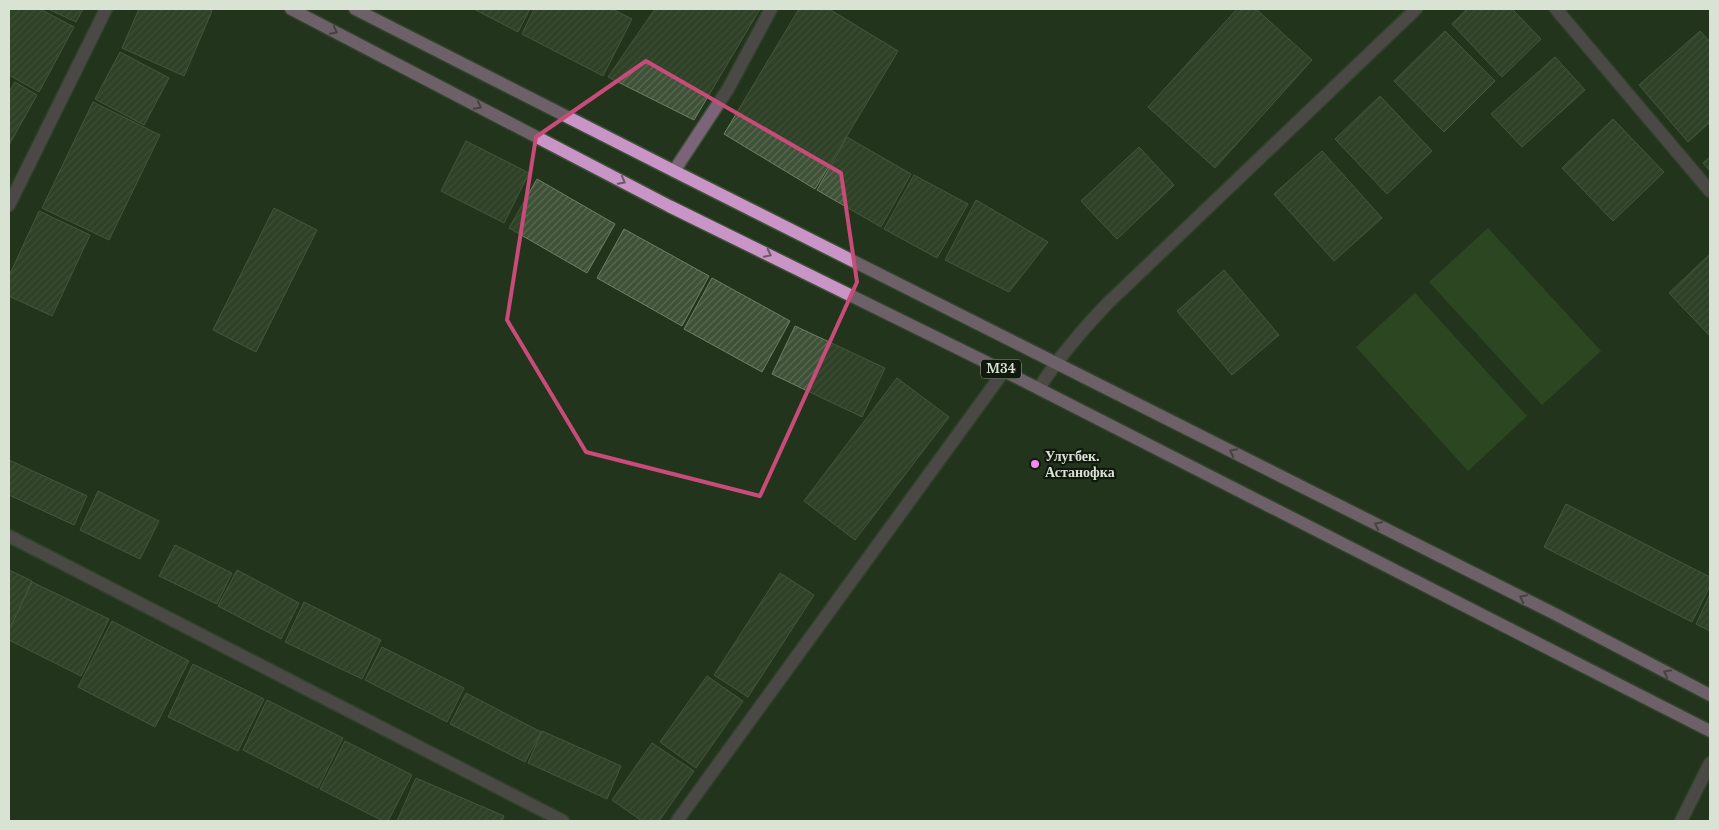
<svg xmlns="http://www.w3.org/2000/svg" width="1719" height="830" viewBox="0 0 1719 830" font-family="'Libre Baskerville',serif">
<style>
.green{fill:#3a5b2c}
.building{fill:url(#building-hatch);stroke:#6d8166}
.lines{fill:none;stroke-linecap:round;stroke-linejoin:round}
.service-casing{stroke:#3f5039;stroke-width:15}
.minor-casing{stroke:#3f5039;stroke-width:15}
.primary-casing{stroke:#3f5039;stroke-width:15}
.service{stroke:#7b637a;stroke-width:12}
.minor{stroke:#7b637a;stroke-width:12}
.primary{stroke:#c895c6;stroke-width:12}
.oneway{stroke:#6c576a}
.marked{fill:none;stroke:#c84b79;stroke-width:4;stroke-linejoin:round}
.poi-dot{fill:#f38af2;stroke:#11190e;stroke-width:2}
.labels{text-anchor:middle;stroke-width:4.5;stroke-linejoin:round;paint-order:stroke}
.shield{fill:#11190e;stroke:#9ca699;stroke-width:1}
.shield-label{font-size:12px;font-weight:bold;fill:#d8e3d4}
.poi-label{font-size:14px;font-weight:bold;fill:#d8e3d4;stroke:#11190e;text-anchor:start}
</style>
<defs>
<pattern id="building-hatch" width="6" height="6" patternUnits="userSpaceOnUse" patternTransform="scale(1.25)"><rect width="6" height="6" fill="#3f5238"/><path d="M-1 1l2-2M0 6l6-6M5 7l2-2" fill="none" stroke="#5a6b54"/></pattern>
</defs>
<rect width="100%" height="100%" fill="#22341b"/>
<g class="green">
<path d="M1488,228L1601,351L1542,405L1429,282Z"/>
<path d="M1415,293L1527,416L1468,471L1356,347Z"/>
</g>
<g class="building">
<path d="M9,9H40L74,27L39,92L9,75Z"/>
<path d="M48,9H83L76,22Z"/>
<path d="M139,9H208L212,11L184,76L122,48Z"/>
<path d="M474,9H530L518,32Z"/>
<path d="M534,9H612L632,19L603,76L522,34Z"/>
<path d="M655,9H760L694,120L608,77Z"/>
<path d="M799,9H829L898,51L815,189L724,134Z"/>
<path d="M1237,9H1256L1312,60L1215,168L1148,107Z"/>
<path d="M1467,9H1512L1541,39L1502,77L1452,24Z"/>
<path d="M1445,31L1495,81L1444,132L1394,81Z"/>
<path d="M1700,31L1710,42V122L1688,142L1639,85Z"/>
<path d="M120,52L169,78L144,125L95,99Z"/>
<path d="M1555,57L1585,90L1522,147L1491,114Z"/>
<path d="M15,82L37,95L9,145V92Z"/>
<path d="M1380,96L1432,151L1387,194L1335,139Z"/>
<path d="M93,102L160,135L109,240L42,208Z"/>
<path d="M1613,119L1664,172L1613,221L1562,168Z"/>
<path d="M847,137L911,174L881,227L817,190Z"/>
<path d="M466,141L529,173L504,223L441,191Z"/>
<path d="M1139,147L1174,185L1117,239L1081,201Z"/>
<path d="M1322,151L1382,218L1334,261L1274,194Z"/>
<path d="M1710,157V171L1703,163Z"/>
<path d="M914,175L968,204L937,258L884,229Z"/>
<path d="M537,179L615,224L587,273L509,228Z"/>
<path d="M976,200L1048,242L1009,292L945,260Z"/>
<path d="M274,208L317,230L256,352L213,330Z"/>
<path d="M39,211L90,235L52,316L9,296V276Z"/>
<path d="M624,229L709,276L682,326L597,278Z"/>
<path d="M1710,254V333L1709,335L1669,293Z"/>
<path d="M1224,270L1279,335L1232,375L1177,311Z"/>
<path d="M712,278L790,321L762,372L684,329Z"/>
<path d="M795,326L885,368L862,417L772,374Z"/>
<path d="M897,378L949,417L855,540L804,501Z"/>
<path d="M9,460L87,496L74,525L9,495Z"/>
<path d="M98,491L159,521L140,559L80,530Z"/>
<path d="M1566,504L1710,577V586L1692,622L1544,547Z"/>
<path d="M175,545L232,573L217,604L159,576Z"/>
<path d="M9,570L32,581L9,631Z"/>
<path d="M237,570L299,603L281,639L218,606Z"/>
<path d="M780,573L814,595L748,697L714,675Z"/>
<path d="M32,582L109,619L81,676L9,640V630Z"/>
<path d="M1710,594V631L1696,624Z"/>
<path d="M304,602L381,640L362,679L285,642Z"/>
<path d="M112,621L189,661L155,727L78,687Z"/>
<path d="M382,647L464,688L447,722L365,680Z"/>
<path d="M193,664L264,699L238,751L168,717Z"/>
<path d="M707,676L743,701L696,768L660,742Z"/>
<path d="M466,693L541,732L525,762L450,724Z"/>
<path d="M267,700L343,738L318,788L243,750Z"/>
<path d="M542,731L621,766L607,799L528,763Z"/>
<path d="M345,741L412,775L388,821H383L320,789Z"/>
<path d="M652,743L694,771L659,821H642L612,800Z"/>
<path d="M416,778L504,816L502,821H397Z"/>
</g>
<g class="lines">
<defs>
<path id="service" d="M1556,9L1710,191"/>
<g id="minor">
<path d="M674,171L728,89L771,9"/>
<path d="M9,205L106,9"/>
<path d="M1039,388C1059,357 1082,330 1108,303L1416,9"/>
<path d="M9,536L563,821"/>
<path d="M677,821L1004,371"/>
<path d="M1681,821L1710,763"/>
</g>
<g id="primary">
<path d="M291,9L669,206L1004,371L1710,731"/>
<path d="M355,9L674,171L1557,615L1710,695"/>
</g>
</defs>
<use href="#service" class="service-casing"/>
<use href="#minor" class="minor-casing"/>
<use href="#primary" class="primary-casing"/>
<use href="#service" class="service"/>
<use href="#minor" class="minor"/>
<use href="#primary" class="primary"/>
</g>
<defs><path id="oneway-chevron" d="M-2-3.5L2.5 0L-2 3.5" fill="none" stroke-width="1.6" stroke-linecap="round" stroke-linejoin="round" transform="scale(1.25)"/></defs>
<g class="oneway">
<use href="#oneway-chevron" transform="translate(334 31) rotate(28)"/>
<use href="#oneway-chevron" transform="translate(478 106) rotate(28)"/>
<use href="#oneway-chevron" transform="translate(622 181) rotate(28)"/>
<use href="#oneway-chevron" transform="translate(768 254) rotate(26)"/>
<use href="#oneway-chevron" transform="translate(1233 452) rotate(-153)"/>
<use href="#oneway-chevron" transform="translate(1378 525) rotate(-153)"/>
<use href="#oneway-chevron" transform="translate(1523 598) rotate(-153)"/>
<use href="#oneway-chevron" transform="translate(1667 673) rotate(-152)"/>
</g>
<path d="M0 0H1719V830H0ZM646,61L841,173L857,282L760,496L586,452L507,320L536,137Z" fill="#22341b" fill-opacity=".55" fill-rule="evenodd"/>
<path class="marked" d="M646,61L841,173L857,282L760,496L586,452L507,320L536,137Z"/>
<circle class="poi-dot" cx="1035" cy="464" r="5"/>
<g class="labels">
<rect class="shield" x="981" y="359.5" width="40" height="19" rx="4"/>
<g class="shield-label">
<text x="1001" y="373">M34</text>
</g>
<g class="poi-label">
<text x="1045" y="461">Улугбек.<tspan x="1045" dy="16">Астанофка</tspan></text>
</g>
</g>
<rect width="1719" height="830" fill="none" stroke="#d8e3d4" stroke-width="20"/>
</svg>
